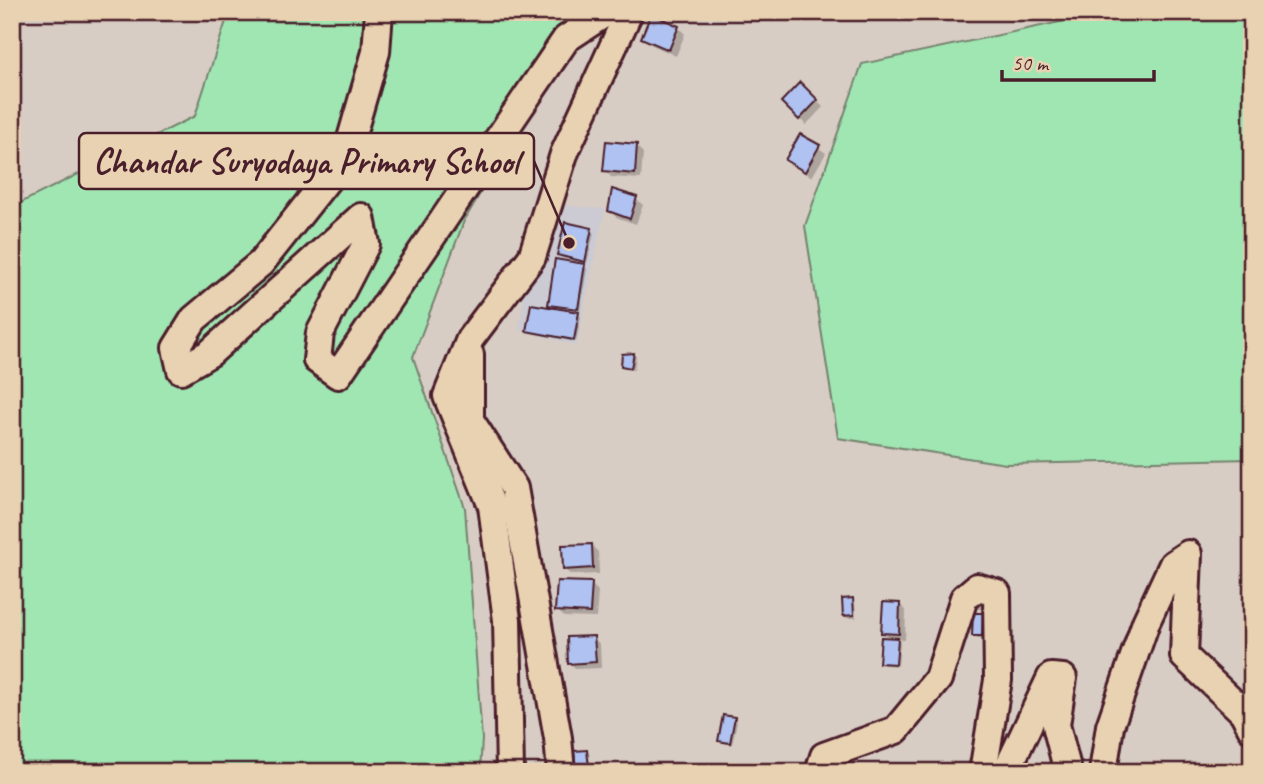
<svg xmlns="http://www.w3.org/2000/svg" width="1264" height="784" viewBox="0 0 1264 784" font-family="Caveat,sans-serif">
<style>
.built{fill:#cccad2}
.green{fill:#a0e6b2;stroke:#75826e;stroke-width:2}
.shadow{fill:#0003}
.building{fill:#afc2f1;stroke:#4a1f2b;stroke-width:2}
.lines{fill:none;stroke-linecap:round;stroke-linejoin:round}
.minor-casing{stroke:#4a1f2b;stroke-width:32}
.minor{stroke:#e9d2b2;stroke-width:26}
.leader{fill:none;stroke:#4a1f2b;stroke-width:2.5}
.callout-dot{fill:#4a1f2b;stroke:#e9d2b2;stroke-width:2.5}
.callout{fill:#e9d2b2;stroke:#4a1f2b;stroke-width:2.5}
.callout-label{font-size:35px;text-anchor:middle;font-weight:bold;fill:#4a1f2b}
</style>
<rect width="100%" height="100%" fill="#d8cdc5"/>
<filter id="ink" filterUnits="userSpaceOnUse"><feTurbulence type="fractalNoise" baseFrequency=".0143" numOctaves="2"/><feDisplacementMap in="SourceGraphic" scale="14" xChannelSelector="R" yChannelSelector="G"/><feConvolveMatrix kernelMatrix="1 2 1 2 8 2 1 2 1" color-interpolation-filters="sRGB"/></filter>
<g filter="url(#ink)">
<path class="built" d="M558,205L605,209L576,346L519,329L526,277Z"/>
<g class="green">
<path d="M229,12H586L464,221L413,357L465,508L482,739L480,772H12V207L195,116Z"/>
<path d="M1107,12H1252V459L1006,464L838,438L805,226L862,64Z"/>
</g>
<g class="shadow">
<path d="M678,27L685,34L676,56L650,44L643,38Z"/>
<path d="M800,85L823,107L806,125L783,102Z"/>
<path d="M801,136L826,153L812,177L787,160Z"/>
<path d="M636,146L643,153L641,179L611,177L605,170Z"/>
<path d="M636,199L643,205L636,224L616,217L610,210Z"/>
<path d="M591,230L594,233L587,263L562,258L559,255Z"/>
<path d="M584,266L587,269L580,311L574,310L581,317L576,342L530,333L528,330L556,310L550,304Z"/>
<path d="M634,354L636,357L634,370L626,368L623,365Z"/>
<path d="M592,546L598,552L599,574L571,575L564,569Z"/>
<path d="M591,584L598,591L596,618L564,617L557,610Z"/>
<path d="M975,594H983L986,609H978L975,606Z"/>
<path d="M852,600L855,603L856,618H847L845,615Z"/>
<path d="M900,604L906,611L905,640L897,639L900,642L898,666L884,665L881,662L890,639L883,632Z"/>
<path d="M982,615L985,618L984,638H977L974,635Z"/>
<path d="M594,638L600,645L601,668L576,669L570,663Z"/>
<path d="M734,719L737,722L732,745L723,743L720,740Z"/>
<path d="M586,751L589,754L591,771L580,772L578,769Z"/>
</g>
<g class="building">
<path d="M651,14L679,26L669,50L641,38Z"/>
<path d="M800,82L818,100L799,120L781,102Z"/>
<path d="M800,134L820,145L805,172L785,160Z"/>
<path d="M606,141L637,144L635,174L603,171Z"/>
<path d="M612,189L637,197L630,219L608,211Z"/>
<path d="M565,222L592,228L585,262L557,255Z"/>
<path d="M555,259L585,264L578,309L548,305Z"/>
<path d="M531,304L579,312L574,340L526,331Z"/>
<path d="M634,353L631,368L621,366L622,354Z"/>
<path d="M592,544L593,568L563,570L562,545Z"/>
<path d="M557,581L592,582L590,613L555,611Z"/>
<path d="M853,598L854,615L843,616L842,599Z"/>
<path d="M883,602L900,603L899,634L881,633Z"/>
<path d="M973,613H983L982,636H972Z"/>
<path d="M594,636L596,662L568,664L567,637Z"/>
<path d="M881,637L898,638L896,664L879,663Z"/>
<path d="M723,715L735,717L730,743L718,741Z"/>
<path d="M587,750L589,768L576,770L574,751Z"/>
</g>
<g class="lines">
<defs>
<g id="minor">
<path d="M379,12L376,52L346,156L261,263L194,319L176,348L181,370L210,353L361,217L366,244L320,333L317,360L338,375L566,39L607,12"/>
<path d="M470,355V420L514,488L558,738L561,772"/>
<path d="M510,772L507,620L492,506L447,396L470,339L532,257L564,154L629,12"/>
<path d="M819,772L824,756L896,730L938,679L964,598L977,587L997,593L998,680L983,772"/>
<path d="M1006,772L1051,677L1063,678L1056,725L1068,772"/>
<path d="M1103,772L1110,726L1146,622L1173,564L1188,554L1184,656L1243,712L1252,729"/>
</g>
</defs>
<use href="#minor" class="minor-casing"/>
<use href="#minor" class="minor"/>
</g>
</g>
<path class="leader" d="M569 243L534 161"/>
<circle class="callout-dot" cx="569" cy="243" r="7"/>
<rect class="callout" x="79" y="133" width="455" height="56" rx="7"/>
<g class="callout-label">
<text x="306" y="173">Chandar Suryodaya Primary School</text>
</g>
<rect width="1264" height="784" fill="none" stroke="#e9d2b2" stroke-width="42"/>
<rect x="21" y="21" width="1222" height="742" fill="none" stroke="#4a1f2b" stroke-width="2.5" filter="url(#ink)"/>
<path d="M1002 70v10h152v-10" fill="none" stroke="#4a1f2b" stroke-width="3.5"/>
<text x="1012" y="70" font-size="21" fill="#4a1f2b" stroke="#e9d2b2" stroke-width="5" paint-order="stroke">50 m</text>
</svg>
